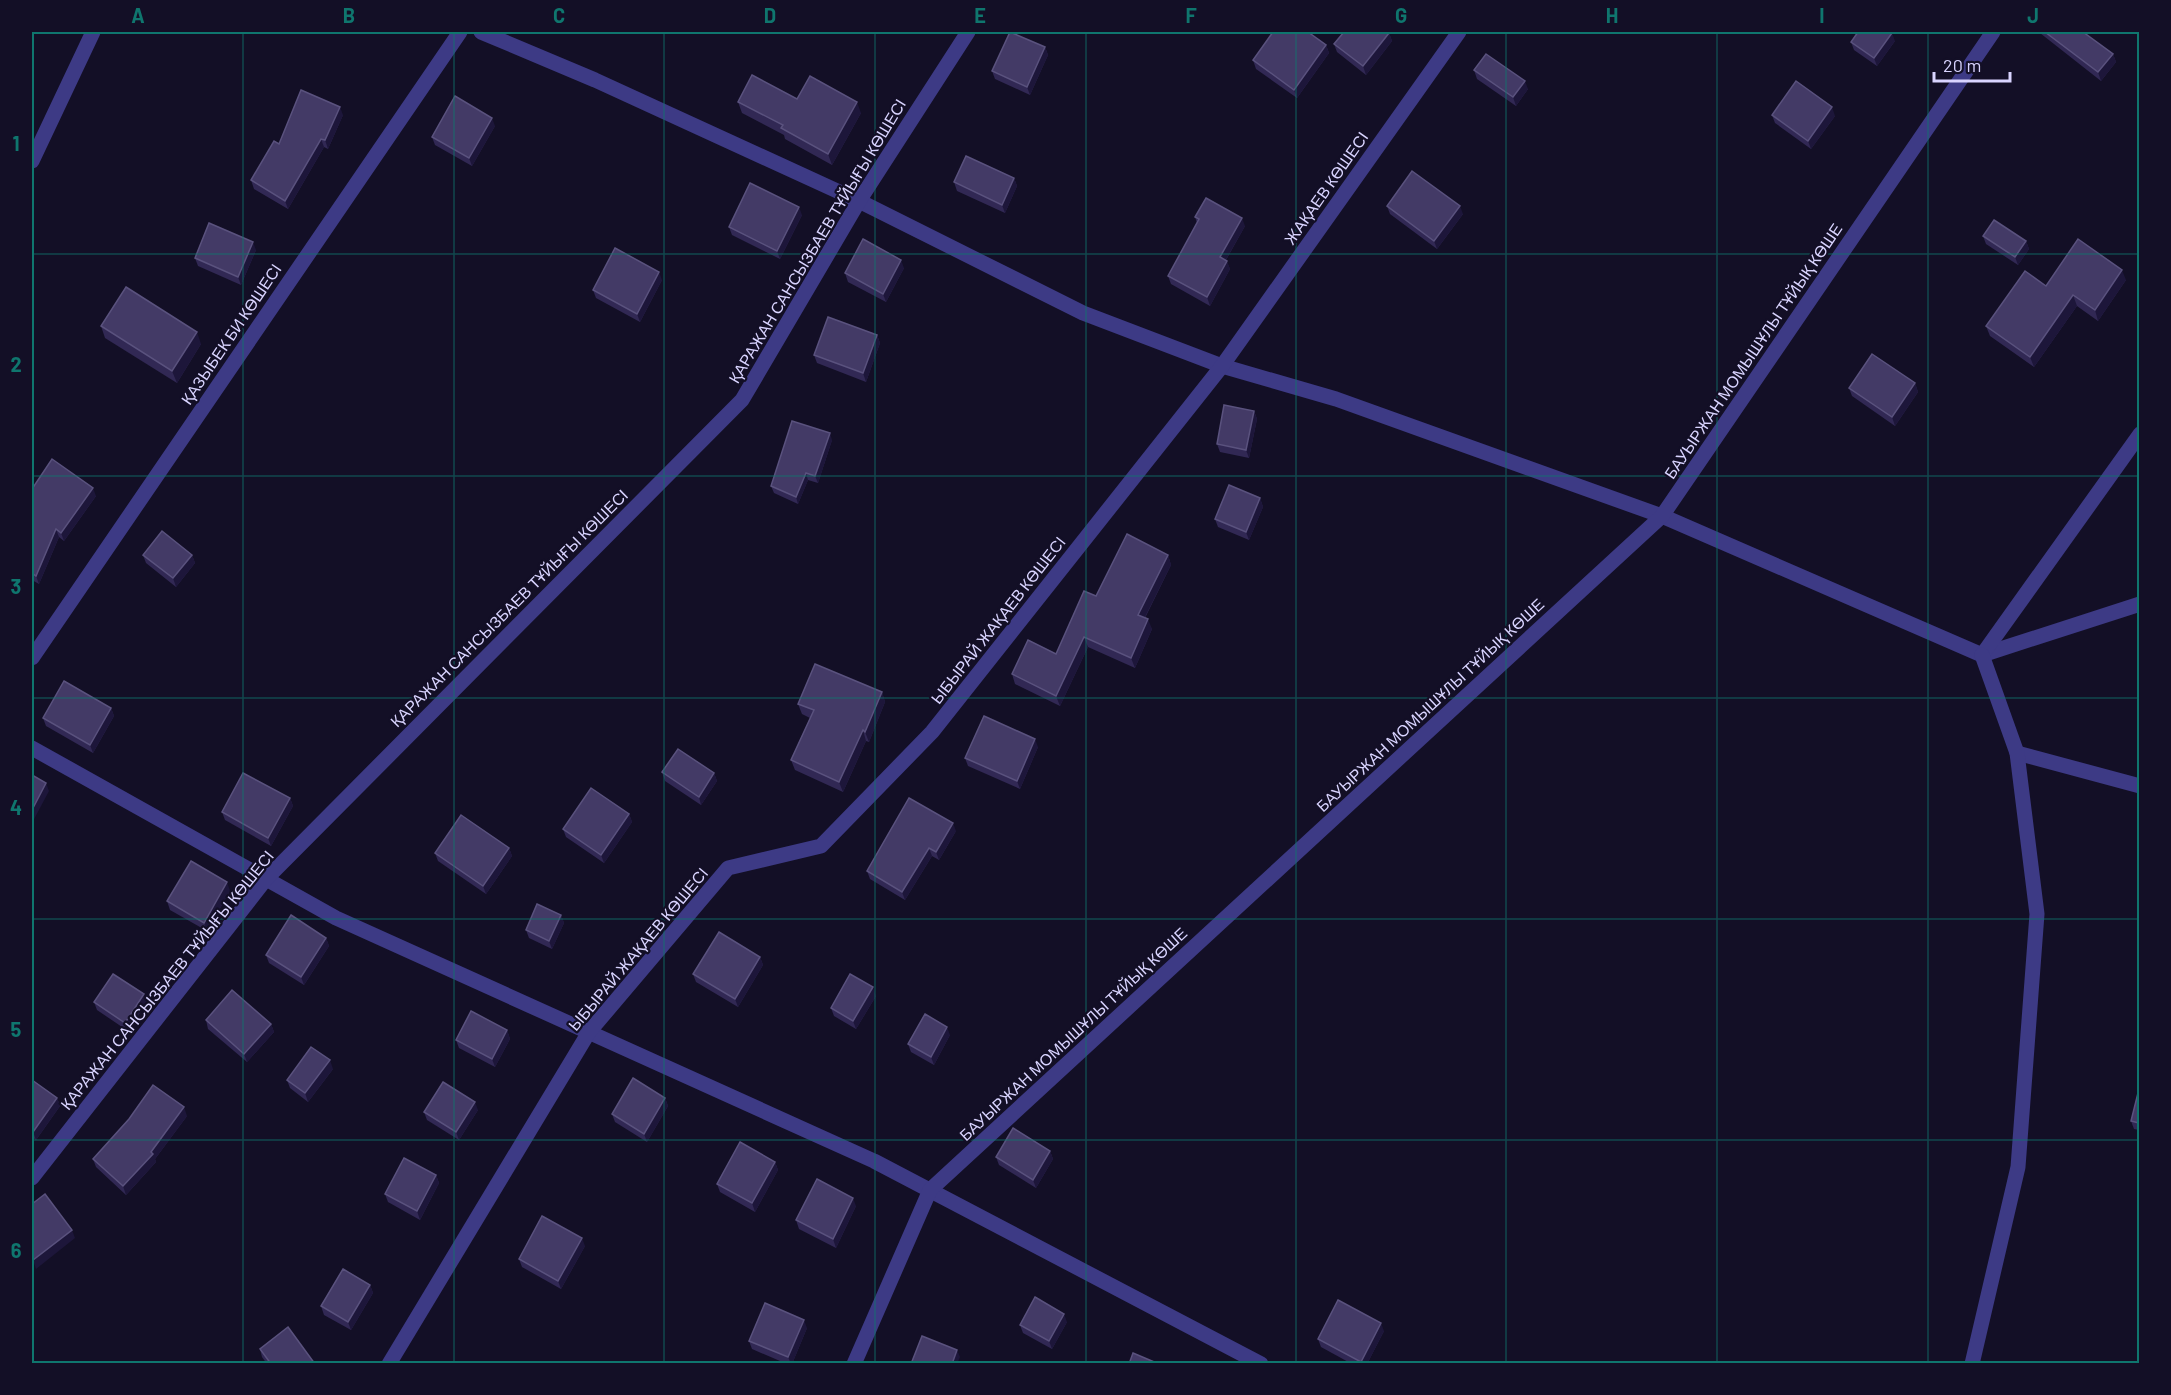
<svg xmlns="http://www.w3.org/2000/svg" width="2171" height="1395" viewBox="0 0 2171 1395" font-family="Barlow,sans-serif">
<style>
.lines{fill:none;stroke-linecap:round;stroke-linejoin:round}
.street{stroke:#3d3a85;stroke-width:15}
.wall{fill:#312854}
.shaded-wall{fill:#1d163a}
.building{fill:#433a66;stroke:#5a527e;stroke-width:1.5}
.grid{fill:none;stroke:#0f766e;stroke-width:1.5;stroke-opacity:0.55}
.labels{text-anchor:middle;stroke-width:4.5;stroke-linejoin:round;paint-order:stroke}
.street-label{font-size:16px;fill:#d9d4ff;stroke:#130f26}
.neatline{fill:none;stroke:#0f766e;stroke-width:2}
.grid-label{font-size:20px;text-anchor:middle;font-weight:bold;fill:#0f766e}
</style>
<rect width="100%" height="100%" fill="#130f26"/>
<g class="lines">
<g class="street">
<path d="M481,32L595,80L859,201L1083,313L1222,366L1336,399L1662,516L1982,655L2140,604"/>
<path d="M32,161L93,32"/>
<path d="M1982,655L2140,434"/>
<path d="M32,658L460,32"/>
<path d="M32,748L336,918L874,1161L1261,1364"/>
<path d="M2017,753L2140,786"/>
<path d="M32,1178L266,879L742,400L859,201L968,32"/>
<path d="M389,1364L589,1032L728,868L821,846L932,732L1222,366L1459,32"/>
<path d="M854,1364L930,1190L1662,516L1993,32"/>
<path d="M1972,1364L2018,1167L2037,914L2017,753L1982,655"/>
</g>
</g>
<g class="wall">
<path d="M2039,32H2083L2113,54L2116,62L2101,81L2040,33Z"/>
<path d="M1389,33L1392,41L1366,75L1337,52L1334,44Z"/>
<path d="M1895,41L1877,66L1854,50L1851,42Z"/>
<path d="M1326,45L1329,53L1297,98L1256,69L1253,60Z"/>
<path d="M1045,47L1048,55L1030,95L995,79L992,71Z"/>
<path d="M1474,70L1528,89L1516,106L1477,79Z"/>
<path d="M797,99L861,113L832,165L785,139L784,135L742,113L738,102Z"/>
<path d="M343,115L328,149L324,147L288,209L254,189L251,180L279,144Z"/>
<path d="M1772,115L1835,116L1811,149L1775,123Z"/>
<path d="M495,126L472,166L435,145L432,137Z"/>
<path d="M1014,178L1017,186L1005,213L957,191L954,182Z"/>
<path d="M1387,206L1463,214L1437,249L1390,214Z"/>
<path d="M802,215L780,259L732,235L729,227Z"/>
<path d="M1195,217L1245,226L1226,260L1230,269L1210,306L1171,284L1168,276L1197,223Z"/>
<path d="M1983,236L2026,241L2029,249L2018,265L1986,244Z"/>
<path d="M256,250L241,285L198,266L195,258Z"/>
<path d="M904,268L886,302L848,282L845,273Z"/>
<path d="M662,280L640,322L596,298L593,290Z"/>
<path d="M2126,280L2098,321L2077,306L2034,367L1990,336L1986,326L2046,286Z"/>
<path d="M101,326L201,344L177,383L105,338Z"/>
<path d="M877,335L880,343L866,382L817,363L814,355Z"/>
<path d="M1915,383L1918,392L1895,426L1852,396L1849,388Z"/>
<path d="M1254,411L1257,419L1249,458L1220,452L1217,444Z"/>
<path d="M832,440L818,483L808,480L798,504L774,493L771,486Z"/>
<path d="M32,489L96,496L64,541L59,537L39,584L32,580Z"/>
<path d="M1260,498L1263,507L1249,540L1218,527L1215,519Z"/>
<path d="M143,555H192L195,563L176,587L146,563Z"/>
<path d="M1168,555L1171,565L1145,618L1152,629L1135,668L1088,647L1060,706L1015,684L1012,674L1056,654L1096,596Z"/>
<path d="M882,692L885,702L869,742L866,741L843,792L795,770L791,760L810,718L802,714L798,704Z"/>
<path d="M111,708L114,716L93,753L46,726L43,718Z"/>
<path d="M1038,747L1020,789L968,766L965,758Z"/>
<path d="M662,772L714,773L717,781L701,805L665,781Z"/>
<path d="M290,798L293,806L271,846L225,820L222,812Z"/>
<path d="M629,814L632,822L604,863L566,837L563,829Z"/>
<path d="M956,831L939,860L932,856L905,900L870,879L867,871Z"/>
<path d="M509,848L512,856L486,894L438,861L435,853Z"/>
<path d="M230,891L207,931L170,910L167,901Z"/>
<path d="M561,915L564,923L552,949L529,938L526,930Z"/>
<path d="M326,938L329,946L304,985L269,963L266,955Z"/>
<path d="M760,957L763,965L738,1007L696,982L693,974Z"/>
<path d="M876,996L856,1029L834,1016L831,1008Z"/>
<path d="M94,1002H147L128,1031L97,1010Z"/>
<path d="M206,1020L271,1024L274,1032L247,1062L208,1029Z"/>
<path d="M507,1030L510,1039L495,1067L459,1048L456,1040Z"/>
<path d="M950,1035L934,1065L911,1052L908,1044Z"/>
<path d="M333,1069L308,1102L290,1088L287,1080Z"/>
<path d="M32,1080L57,1098L60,1106L36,1140L32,1137Z"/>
<path d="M2139,1089V1130L2134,1129L2131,1121Z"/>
<path d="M665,1098L668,1106L647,1142L615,1122L612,1114Z"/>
<path d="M478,1110L459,1140L427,1120L424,1112Z"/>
<path d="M187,1116L155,1159L156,1162L126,1195L96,1167L93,1159Z"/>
<path d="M1050,1151L1053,1159L1036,1188L999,1165L996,1157Z"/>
<path d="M775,1162L778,1170L755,1212L720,1192L717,1184Z"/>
<path d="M436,1175L439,1183L420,1220L388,1202L385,1194Z"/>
<path d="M856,1206L836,1248L799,1229L796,1220Z"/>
<path d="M585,1246L561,1289L522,1267L519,1259Z"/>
<path d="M370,1285L373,1293L351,1330L324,1315L321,1306Z"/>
<path d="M1067,1322L1052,1349L1023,1333L1020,1325Z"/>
<path d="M807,1328L792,1364H787L752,1349L749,1341Z"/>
<path d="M1384,1331L1367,1364H1352L1321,1347L1318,1339Z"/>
<path d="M260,1349L315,1364H267L262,1357Z"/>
</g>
<g class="shaded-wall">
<path d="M1389,33L1392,41L1366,75L1363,66Z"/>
<path d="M1892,33L1895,41L1877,66L1874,58Z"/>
<path d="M1326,45L1329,53L1297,98L1294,90Z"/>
<path d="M1045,47L1048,55L1030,95L1027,87Z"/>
<path d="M2113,54L2116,62L2101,81L2098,72Z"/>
<path d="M1525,81L1528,89L1516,106L1513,97Z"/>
<path d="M857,102L861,113L832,165L828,154Z"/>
<path d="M340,107L343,115L328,149L325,140Z"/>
<path d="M1832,107L1835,116L1811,149L1808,141Z"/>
<path d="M492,118L495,126L472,166L469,158Z"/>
<path d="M321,139L324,147L288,209L285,201Z"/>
<path d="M1014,178L1017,186L1005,213L1002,205Z"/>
<path d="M1460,206L1463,214L1437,249L1434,241Z"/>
<path d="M799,207L802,215L780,259L777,251Z"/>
<path d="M1242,218L1245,226L1223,265L1220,257Z"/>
<path d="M2026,241L2029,249L2018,265L2015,257Z"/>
<path d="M253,242L256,250L241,285L238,277Z"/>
<path d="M901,260L904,268L886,302L883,294Z"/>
<path d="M1227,261L1230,269L1210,306L1207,297Z"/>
<path d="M2122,270L2126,280L2098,321L2095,310Z"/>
<path d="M659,272L662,280L640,322L637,314Z"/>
<path d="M2073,295L2077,306L2034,367L2030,357Z"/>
<path d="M197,332L201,344L177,383L172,371Z"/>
<path d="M877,335L880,343L866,382L863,373Z"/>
<path d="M1915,383L1918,392L1895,426L1892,417Z"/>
<path d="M1254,411L1257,419L1249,458L1246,450Z"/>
<path d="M830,433L832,440L818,483L815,476Z"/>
<path d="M806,473L808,480L798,504L796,497Z"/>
<path d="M93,488L96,496L64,541L61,533Z"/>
<path d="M1260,498L1263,507L1249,540L1246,532Z"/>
<path d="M56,529L59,537L39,584L36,576Z"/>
<path d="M192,555L195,563L176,587L173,578Z"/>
<path d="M1168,555L1171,565L1141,625L1138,615Z"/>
<path d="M1148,619L1152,629L1135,668L1131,658Z"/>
<path d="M1084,637L1088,647L1060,706L1056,696Z"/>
<path d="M882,692L885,702L869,742L865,732Z"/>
<path d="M111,708L114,716L93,753L90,745Z"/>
<path d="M863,730L866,741L843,792L839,782Z"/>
<path d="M1035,739L1038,747L1020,789L1017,781Z"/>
<path d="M714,773L717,781L701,805L699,797Z"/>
<path d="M46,783L49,791L32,823V810Z"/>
<path d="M290,798L293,806L271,846L268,838Z"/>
<path d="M629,814L632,822L604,863L601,855Z"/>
<path d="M953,823L956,831L939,860L936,852Z"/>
<path d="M509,848L512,856L486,894L483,886Z"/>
<path d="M929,848L932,856L905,900L902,892Z"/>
<path d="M227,882L230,891L207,931L204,923Z"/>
<path d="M561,915L564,923L552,949L549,941Z"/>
<path d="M326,938L329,946L304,985L301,977Z"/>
<path d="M760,957L763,965L738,1007L735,999Z"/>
<path d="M873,987L876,996L856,1029L853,1021Z"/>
<path d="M144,994L147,1002L128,1031L125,1023Z"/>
<path d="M271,1024L274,1032L247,1062L244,1054Z"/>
<path d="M947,1027L950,1035L934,1065L931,1057Z"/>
<path d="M507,1030L510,1039L495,1067L492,1059Z"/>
<path d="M330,1060L333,1069L308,1102L305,1093Z"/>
<path d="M57,1098L60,1106L36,1140L33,1132Z"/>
<path d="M665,1098L668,1106L647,1142L644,1134Z"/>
<path d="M475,1102L478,1110L459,1140L456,1132Z"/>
<path d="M184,1107L187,1116L155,1159L156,1162L126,1195L123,1186L151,1152Z"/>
<path d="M1050,1151L1053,1159L1036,1188L1033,1180Z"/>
<path d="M775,1162L778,1170L755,1212L752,1203Z"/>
<path d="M436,1175L439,1183L420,1220L417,1211Z"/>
<path d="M853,1198L856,1206L836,1248L833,1239Z"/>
<path d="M72,1230L75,1238L36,1269L33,1260Z"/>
<path d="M582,1238L585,1246L561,1289L558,1281Z"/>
<path d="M370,1285L373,1293L351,1330L348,1322Z"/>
<path d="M1064,1314L1067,1322L1052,1349L1049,1341Z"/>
<path d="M804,1320L807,1328L792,1364H791L788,1357Z"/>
<path d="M1381,1323L1384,1331L1367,1364H1361V1362Z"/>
<path d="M957,1350L960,1357L957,1364H952Z"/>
</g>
<g class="building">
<path d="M1010,32L1045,47L1027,87L992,71Z"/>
<path d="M1273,32H1308L1326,45L1294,90L1253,60Z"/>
<path d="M1344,32H1388L1389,33L1363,66L1334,44Z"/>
<path d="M1858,32H1890L1892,33L1874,58L1851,42Z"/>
<path d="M2045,32H2083L2113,54L2098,72Z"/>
<path d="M1486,54L1525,81L1513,97L1474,70Z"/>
<path d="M752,75L797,99L810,76L857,102L828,154L781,128L783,125L738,102Z"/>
<path d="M1796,81L1832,107L1808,141L1772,115Z"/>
<path d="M301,90L340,107L325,140L321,139L285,201L251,180L274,141L279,144Z"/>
<path d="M455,96L492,118L469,158L432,137Z"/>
<path d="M966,156L1014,178L1002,205L954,182Z"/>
<path d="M1412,171L1460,206L1434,241L1387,206Z"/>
<path d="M750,183L799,207L777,251L729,227Z"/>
<path d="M1206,198L1242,218L1220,257L1227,261L1207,297L1168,276L1199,219L1195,217Z"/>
<path d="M1994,220L2026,241L2015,257L1983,236Z"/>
<path d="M209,223L253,242L238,277L195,258Z"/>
<path d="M863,239L901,260L883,294L845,273Z"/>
<path d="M2078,239L2122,270L2095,310L2073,295L2030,357L1986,326L2025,271L2046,286Z"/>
<path d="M615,248L659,272L637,314L593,290Z"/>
<path d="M126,287L197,332L172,371L101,326Z"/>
<path d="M828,317L877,335L863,373L814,355Z"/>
<path d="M1872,354L1915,383L1892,417L1849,388Z"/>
<path d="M1224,405L1254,411L1246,450L1217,444Z"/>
<path d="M792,421L830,433L815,476L806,473L796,497L771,486Z"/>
<path d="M52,459L93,488L61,533L56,529L36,576L32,573V489Z"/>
<path d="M1229,485L1260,498L1246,532L1215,519Z"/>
<path d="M162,531L192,555L173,578L143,555Z"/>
<path d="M1127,534L1168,555L1138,615L1148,619L1131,658L1084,637L1056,696L1012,674L1028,640L1056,654L1084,591L1096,596Z"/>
<path d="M815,664L882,692L865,732L863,730L839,782L791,760L814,710L798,704Z"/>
<path d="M64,681L111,708L90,745L43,718Z"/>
<path d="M984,716L1035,739L1017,781L965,758Z"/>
<path d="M678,749L714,773L699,797L662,772Z"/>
<path d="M243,773L290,798L268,838L222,812Z"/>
<path d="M32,775L46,783L32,810Z"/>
<path d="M591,788L629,814L601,855L563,829Z"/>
<path d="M909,798L953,823L936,852L929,848L902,892L867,871Z"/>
<path d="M461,815L509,848L483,886L435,853Z"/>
<path d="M191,861L227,882L204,923L167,901Z"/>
<path d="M537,904L561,915L549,941L526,930Z"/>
<path d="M291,915L326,938L301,977L266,955Z"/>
<path d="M719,932L760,957L735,999L693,974Z"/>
<path d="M113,974L144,994L125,1023L94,1002Z"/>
<path d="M850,974L873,987L853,1021L831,1008Z"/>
<path d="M232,990L271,1024L244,1054L206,1020Z"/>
<path d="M471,1011L507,1030L492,1059L456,1040Z"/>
<path d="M925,1014L947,1027L931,1057L908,1044Z"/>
<path d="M311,1047L330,1060L305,1093L287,1080Z"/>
<path d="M633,1078L665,1098L644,1134L612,1114Z"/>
<path d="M32,1080L57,1098L33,1132L32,1131Z"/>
<path d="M443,1082L475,1102L456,1132L424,1112Z"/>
<path d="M153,1085L184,1107L151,1152L153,1154L123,1186L93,1159L129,1119Z"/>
<path d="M2139,1089V1123L2131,1121Z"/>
<path d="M1013,1128L1050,1151L1033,1180L996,1157Z"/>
<path d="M740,1142L775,1162L752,1203L717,1184Z"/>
<path d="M404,1158L436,1175L417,1211L385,1194Z"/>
<path d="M817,1179L853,1198L833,1239L796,1220Z"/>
<path d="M45,1194L72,1230L33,1260L32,1259V1204Z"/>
<path d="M542,1216L582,1238L558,1281L519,1259Z"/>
<path d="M343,1269L370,1285L348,1322L321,1306Z"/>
<path d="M1035,1297L1064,1314L1049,1341L1020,1325Z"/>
<path d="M1338,1300L1381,1323L1361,1362L1318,1339Z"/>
<path d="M765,1303L804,1320L788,1357L749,1341Z"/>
<path d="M288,1327L315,1364H271L260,1349Z"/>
<path d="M922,1336L957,1350L952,1364H911Z"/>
<path d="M1133,1353L1159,1364H1129Z"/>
</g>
<path class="grid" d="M243,32V1364M454,32V1364M664,32V1364M875,32V1364M1086,32V1364M1296,32V1364M1506,32V1364M1717,32V1364M1928,32V1364M32,254H2140M32,476H2140M32,698H2140M32,919H2140M32,1140H2140"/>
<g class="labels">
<g class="street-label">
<text transform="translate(1326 188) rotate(-55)" y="6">ЖАҚАЕВ КӨШЕСІ</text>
<text transform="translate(817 241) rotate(-59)" y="6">ҚАРАЖАН САНСЫЗБАЕВ ТҰЙЫҒЫ КӨШЕСІ</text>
<text transform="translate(231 334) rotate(-56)" y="6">ҚАЗЫБЕК БИ КӨШЕСІ</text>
<text transform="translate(1753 351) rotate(-56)" y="6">БАУЫРЖАН МОМЫШҰЛЫ ТҰЙЫҚ КӨШЕ</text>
<text transform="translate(509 608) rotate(-45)" y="6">ҚАРАЖАН САНСЫЗБАЕВ ТҰЙЫҒЫ КӨШЕСІ</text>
<text transform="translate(998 620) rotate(-52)" y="6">ЫБЫРАЙ ЖАҚАЕВ КӨШЕСІ</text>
<text transform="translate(1430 705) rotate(-43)" y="6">БАУЫРЖАН МОМЫШҰЛЫ ТҰЙЫҚ КӨШЕ</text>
<text transform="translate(638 949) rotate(-50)" y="6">ЫБЫРАЙ ЖАҚАЕВ КӨШЕСІ</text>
<text transform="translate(167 980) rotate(-51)" y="6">ҚАРАЖАН САНСЫЗБАЕВ ТҰЙЫҒЫ КӨШЕСІ</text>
<text transform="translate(1073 1034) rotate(-43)" y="6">БАУЫРЖАН МОМЫШҰЛЫ ТҰЙЫҚ КӨШЕ</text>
</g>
</g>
<rect width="2171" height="1395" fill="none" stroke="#130f26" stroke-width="66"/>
<path d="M1934 72v9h76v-9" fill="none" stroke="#d9d4ff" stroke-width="3"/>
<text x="1943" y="72" font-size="18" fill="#d9d4ff" stroke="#130f26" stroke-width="4.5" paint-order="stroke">20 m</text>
<rect x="33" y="33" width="2105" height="1329" class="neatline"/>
<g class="grid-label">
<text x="138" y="23">A</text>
<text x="349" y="23">B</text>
<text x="559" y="23">C</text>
<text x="770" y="23">D</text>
<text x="980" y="23">E</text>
<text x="1191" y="23">F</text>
<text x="1401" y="23">G</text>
<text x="1612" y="23">H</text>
<text x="1822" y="23">I</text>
<text x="2033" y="23">J</text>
<text x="16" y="151">1</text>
<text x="16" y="372">2</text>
<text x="16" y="594">3</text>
<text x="16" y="815">4</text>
<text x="16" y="1037">5</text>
<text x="16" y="1258">6</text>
</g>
</svg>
